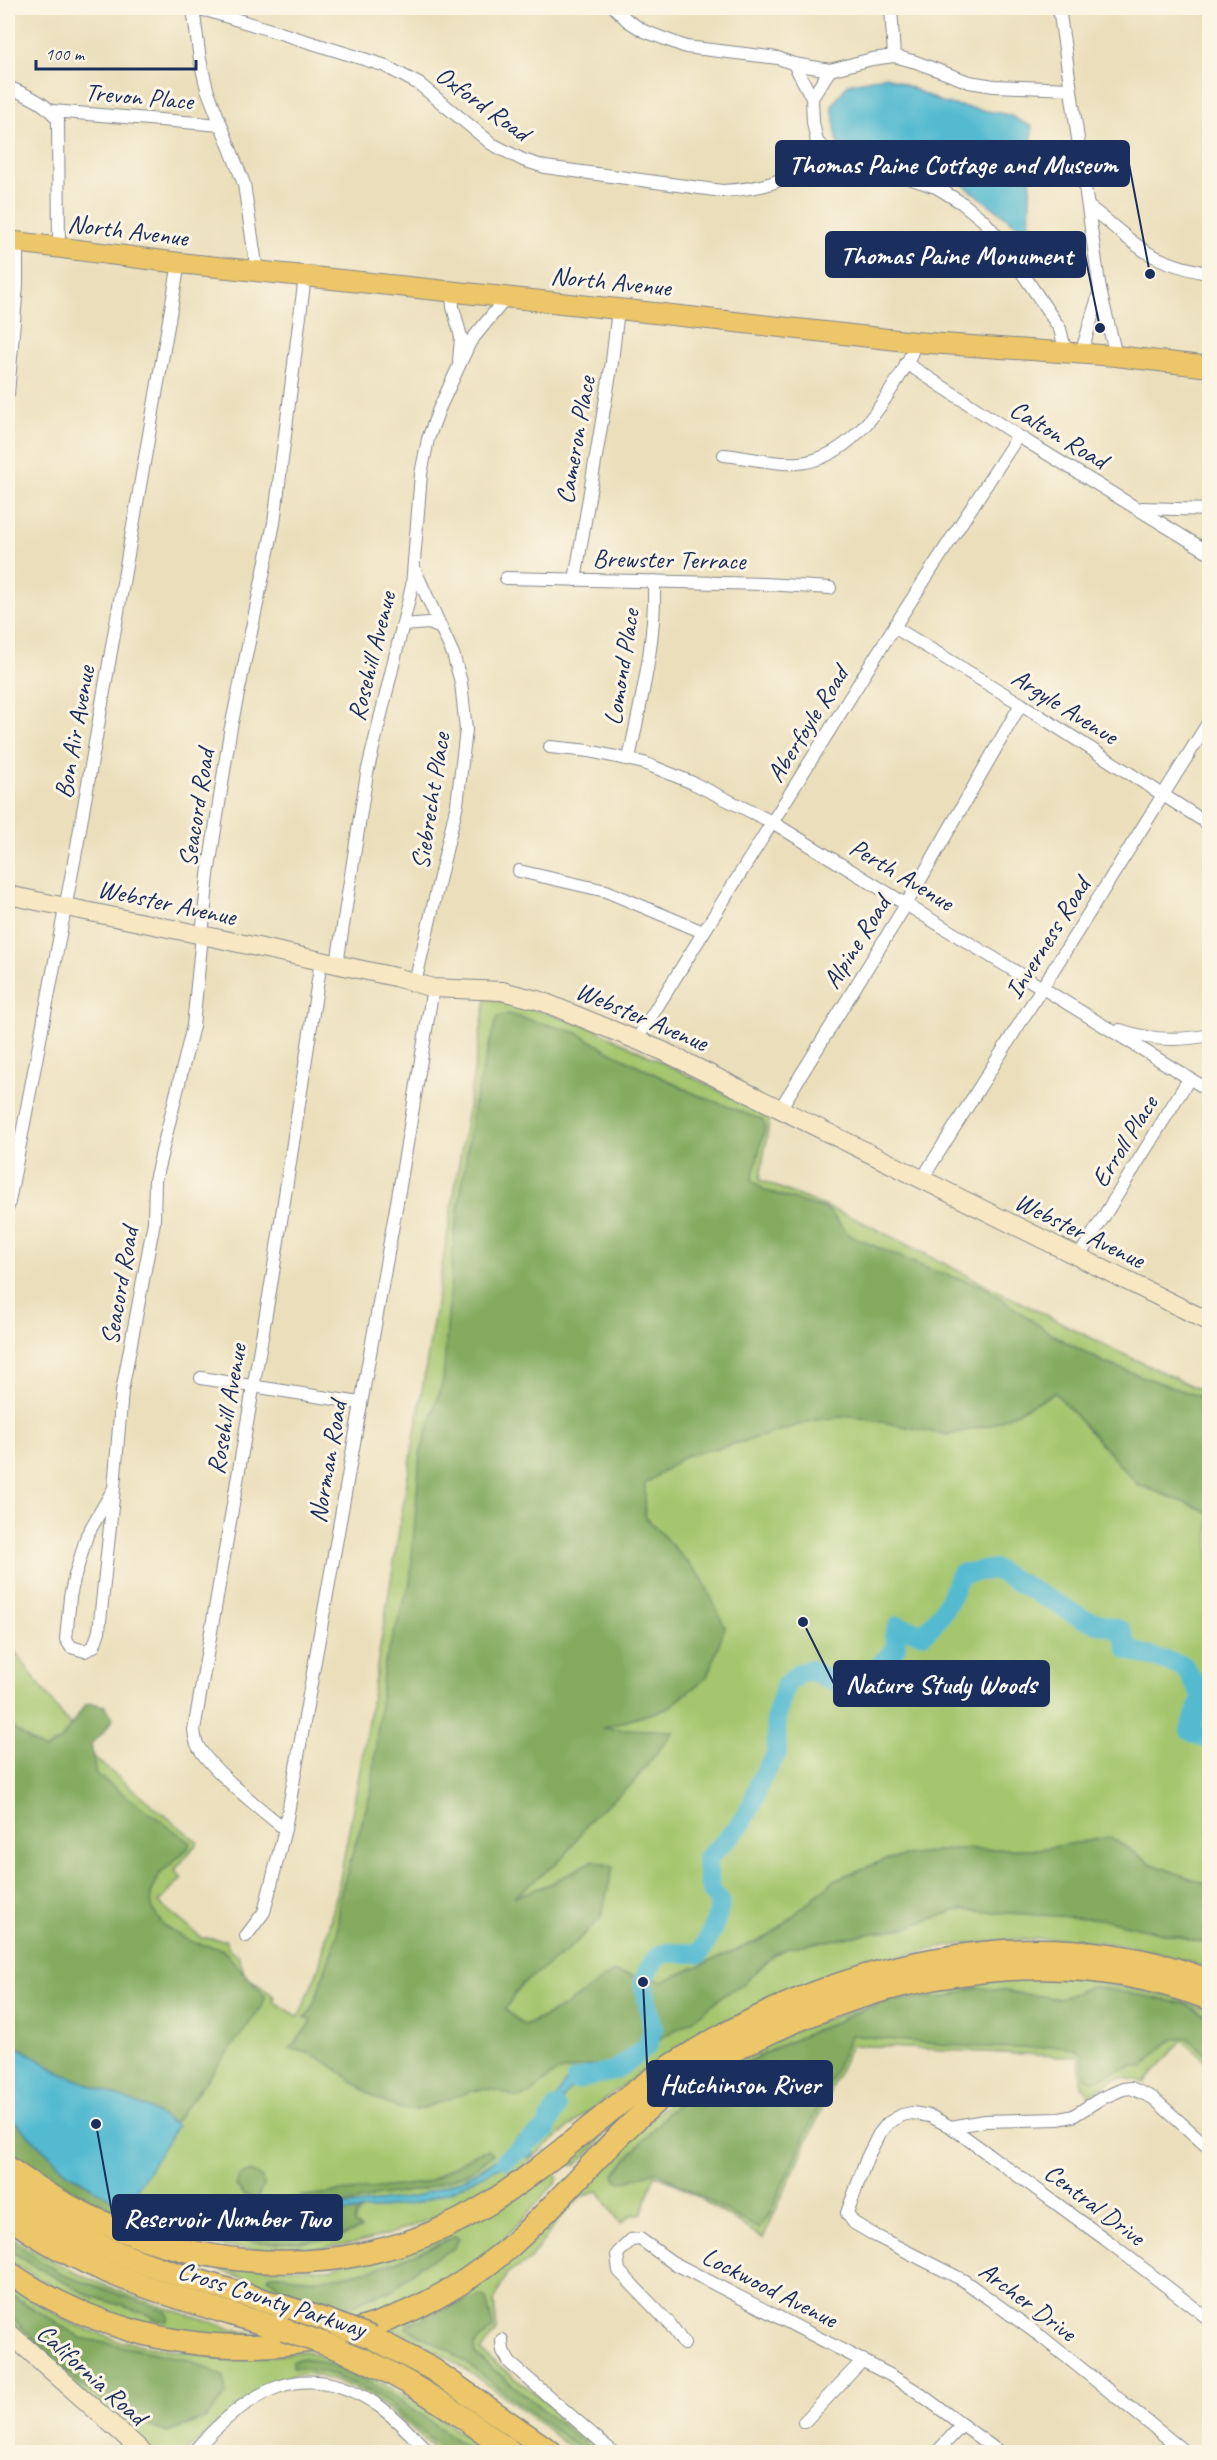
<svg xmlns="http://www.w3.org/2000/svg" width="1217" height="2460" viewBox="0 0 1217 2460" font-family="Caveat,sans-serif">
<style>
.green{fill:#a5c66e;stroke:#607a66;stroke-width:1.5}
.forest{fill:#84ab61;stroke:#506d60;stroke-width:1.5}
.water{fill:#52bad0;stroke:#367497;stroke-width:1.5}
.lines{fill:none;stroke-linecap:round;stroke-linejoin:round}
.river{stroke:#52bad0;stroke-width:20}
.street-casing{stroke:#83878c;stroke-width:14}
.secondary-casing{stroke:#83878c;stroke-width:20}
.primary-casing{stroke:#83878c;stroke-width:22}
.highway-casing{stroke:#83878c;stroke-width:25}
.street{stroke:#fff;stroke-width:12}
.secondary{stroke:#f7e8c3;stroke-width:18}
.primary{stroke:#ecc669;stroke-width:20}
.highway{stroke:#ecc669;stroke-width:22}
.highway-bridge-casing{stroke:#83878c;stroke-width:25;stroke-linecap:butt}
.highway-bridge{stroke:#ecc669;stroke-width:22}
.labels{text-anchor:middle;stroke-width:6;stroke-linejoin:round;paint-order:stroke}
.street-label{font-size:26px;fill:#1b2f5e;stroke:#fcf5e5}
.leader{fill:none;stroke:#1b2f5e;stroke-width:2}
.callout-dot{fill:#1b2f5e;stroke:#fcf5e5;stroke-width:2}
.callout{fill:#1b2f5e;stroke:#1b2f5e;stroke-width:2}
.callout-label{font-size:27px;text-anchor:middle;font-weight:bold;fill:#fff}
</style>
<rect width="100%" height="100%" fill="#fcf5e5"/>
<filter id="ink" filterUnits="userSpaceOnUse"><feTurbulence type="fractalNoise" baseFrequency=".0167" numOctaves="2"/><feDisplacementMap in="SourceGraphic" scale="12" xChannelSelector="R" yChannelSelector="G"/><feConvolveMatrix kernelMatrix="1 2 1 2 8 2 1 2 1" color-interpolation-filters="sRGB"/></filter>
<filter id="wash" filterUnits="userSpaceOnUse"><feTurbulence type="fractalNoise" baseFrequency=".008" numOctaves="4" result="noise"/><feDisplacementMap in="SourceGraphic" scale="24" xChannelSelector="R" yChannelSelector="G"/><feGaussianBlur stdDeviation="1.35" result="paint"/><feColorMatrix in="noise" values="0 0 0 0 0 0 0 0 0 0 0 0 0 0 0 0 0 1.4 0 .05"/><feComposite in="paint" operator="in"/></filter>
<g filter="url(#wash)">
<rect width="100%" height="100%" fill="#ebdfbb"/>
<g class="green">
<path d="M486,998L547,1013L593,1028L770,1116L760,1180L858,1220L1121,1353L1209,1394V1969C1181,1960 1151,1949 1121,1945C1031,1931 935,1942 849,1971C830,1977 812,1985 794,1993C766,2004 737,2014 710,2029C649,2063 582,2115 530,2160C518,2171 500,2180 486,2189C332,2288 150,2260 8,2155V1642L93,1757L198,1842L175,1870L182,1878L159,1903L202,1938L225,1940L230,1950L238,1955L245,1975L275,1997L273,2001L299,2017L319,1967L339,1884L361,1764Z"/>
<path d="M1065,1976L1174,1997L1209,2011V2063L1182,2040L1145,2083C1118,2073 1110,2079 1089,2097L1082,2086L1079,2057L851,2045L763,2238L676,2184L654,2175L642,2213L631,2215L621,2224L598,2191L581,2197L559,2219L528,2262L507,2273L494,2302L497,2330L480,2351L541,2398L602,2452H576L515,2404L447,2357L387,2325L440,2305L624,2146L674,2097L726,2065L804,2027L909,1992L991,1978Z"/>
<path d="M602,2128C604,2143 585,2155 576,2165H568L565,2158Z"/>
<path d="M550,2171L558,2177L556,2182L513,2230L454,2279L372,2319L220,2270L222,2266L330,2269Z"/>
<path d="M8,2234C85,2287 175,2311 263,2338L188,2336L92,2309L8,2261Z"/>
<path d="M8,2286L71,2323L118,2341L215,2357L272,2356L306,2351L315,2354L368,2376L420,2404L486,2452H439C408,2424 379,2396 338,2382C328,2379 318,2375 307,2374C270,2373 212,2428 186,2452H153L132,2438L8,2325Z"/>
</g>
<g class="forest">
<path d="M508,1014L578,1033L605,1049L695,1094L763,1120L765,1127L752,1180L766,1191L828,1210L849,1235L931,1270L983,1286L1053,1335L1105,1363L1209,1400L1210,1515L1201,1509L1137,1484L1055,1393L994,1424L948,1435L851,1416L815,1420L750,1440L685,1456L645,1484V1516L702,1578L725,1627L707,1677L667,1709L602,1728L674,1731L633,1783L592,1817L565,1856L514,1897L552,1883L594,1860L613,1867L601,1918L567,1951L521,1985L505,2009L525,2026L563,2007L613,1972L663,1981L769,1936L836,1879L887,1859L953,1849H1041L1110,1837L1152,1864L1209,1885V1944L1103,1919L959,1910L904,1928L791,1947L775,1954L741,1986L724,1995L692,2021L661,2038L644,2060L580,2067L555,2073L529,2095L517,2098C482,2081 469,2093 434,2104C428,2106 419,2111 412,2110C366,2109 338,2053 290,2049L312,2021L305,2018L311,2011L337,1936L340,1896L372,1788L384,1665L410,1583L420,1455L443,1380L454,1238L474,1104L495,1022L498,1017Z"/>
<path d="M91,1703L105,1706L113,1718L106,1729L91,1745L96,1774L190,1842L188,1848L159,1875L151,1894L152,1909L164,1926L191,1942L222,1949L265,1996L262,2007L177,2119L172,2123L148,2108L60,2073L8,2040V1725L44,1750L60,1741L85,1705Z"/>
<path d="M1091,1986L1185,2004L1209,2017V2057C1203,2052 1194,2041 1186,2038C1171,2033 1153,2058 1143,2067L1132,2066L1092,2081L1085,2076L1083,2055C1067,2041 1050,2048 1030,2048C970,2049 911,2042 851,2035L769,2215L759,2229L657,2172C642,2172 632,2185 616,2181L614,2174L668,2112L700,2087L775,2048L860,2011L893,2000L946,1997L976,1987L1061,1999Z"/>
<path d="M8,2115L67,2172L118,2203L117,2208H108L41,2174L8,2149Z"/>
<path d="M489,2150L493,2155L468,2173L424,2189L375,2197L328,2209L237,2222L236,2225L362,2211L356,2216L354,2224L361,2229C300,2254 205,2240 143,2221C142,2208 147,2205 159,2199L188,2210L213,2214L252,2204V2198L244,2195L236,2186L239,2176L251,2171L262,2178L263,2186L258,2197L261,2205L284,2204L303,2196L425,2183L479,2152Z"/>
<path d="M456,2236L459,2239L453,2249L420,2266L393,2290L370,2297L345,2309L284,2290L268,2278L270,2275C286,2273 300,2280 316,2279C366,2276 411,2257 456,2236Z"/>
<path d="M8,2238L61,2274L166,2311L169,2317L167,2321L157,2320L144,2313L88,2295L36,2267L8,2249Z"/>
<path d="M8,2293L81,2338L189,2360L223,2376L226,2396L206,2418L167,2433L131,2419L80,2385L8,2314Z"/>
<path d="M482,2295L486,2298L493,2328L474,2346L475,2354L595,2452H584L447,2349L406,2328L408,2324Z"/>
<path d="M304,2358C369,2371 420,2415 473,2452H447L378,2395L328,2373L293,2367V2360Z"/>
</g>
<g class="water">
<path d="M886,76L943,103L1009,115L1032,127L1029,234L958,181L905,161L838,145L832,106L848,84Z"/>
<path d="M8,2040L60,2073L148,2108L177,2126L125,2207L67,2172L8,2115Z"/>
<path d="M584,2073L605,2075C562,2084 564,2096 549,2133L546,2134L538,2125C541,2121 545,2119 548,2115C564,2092 552,2085 584,2073Z"/>
<path d="M519,2137H523L534,2154L530,2157H519L451,2191L414,2204L236,2226V2222L414,2197L466,2178L513,2149L514,2141Z"/>
</g>
<g class="lines">
<g class="river">
<path d="M576,2080L616,2070L647,2047L653,2028L643,1982L648,1970L656,1958L664,1953H700C710,1937 718,1920 720,1902L711,1891L706,1860L741,1824L753,1802L760,1781L777,1753L776,1717L785,1686L799,1673L810,1670L825,1679L859,1685C871,1673 887,1661 896,1646L894,1636L898,1626L923,1634C942,1618 951,1598 960,1574L994,1569L1082,1618L1122,1631L1128,1650L1184,1666L1202,1696L1190,1731L1210,1740"/>
<path d="M506,2159L546,2129L556,2108"/>
<path d="M125,2207C159,2232 222,2226 262,2221"/>
</g>
</g>
</g>
<g filter="url(#ink)">
<g class="lines">
<defs>
<g id="street">
<path d="M190,8L209,11L383,65L419,84L492,144L523,160L545,167L722,191C762,189 799,182 817,142"/>
<path d="M193,8L200,60L207,89L244,184L257,271"/>
<path d="M615,8L628,21L644,31L686,47L778,58L794,64L812,98L813,122L817,142L837,159L856,167L882,169L936,187L962,203L983,220L998,237L1060,329L1066,353"/>
<path d="M891,8L894,56"/>
<path d="M1059,8L1100,290L1116,356"/>
<path d="M794,64L830,70L872,59L894,56L916,62L969,82L994,86L1070,89"/>
<path d="M8,87C26,95 46,102 58,120L59,248"/>
<path d="M812,98L830,70"/>
<path d="M52,111L221,125"/>
<path d="M793,173L854,167"/>
<path d="M1089,207C1109,221 1127,240 1148,253C1167,264 1189,269 1210,274"/>
<path d="M452,291L453,307L461,337L459,361"/>
<path d="M1081,354L1100,290"/>
<path d="M906,363L1018,436L1210,553"/>
<path d="M8,394L17,285V243"/>
<path d="M724,455C744,457 764,462 784,463C829,467 862,434 885,399C896,382 910,363 915,342"/>
<path d="M1142,508L1210,510"/>
<path d="M414,568L453,654L461,682L466,730L457,804L415,983"/>
<path d="M506,578L765,584L830,588"/>
<path d="M575,580L612,362L618,309"/>
<path d="M403,625L429,623L441,628"/>
<path d="M894,627L1021,704L1210,825"/>
<path d="M550,747L589,751L644,763L693,783L772,822L1210,1091"/>
<path d="M629,759C641,700 656,642 654,581"/>
<path d="M519,871L606,891L703,932"/>
<path d="M337,964L367,773L412,586L421,474L428,439L439,409L470,342L506,298"/>
<path d="M1120,1030C1148,1040 1180,1041 1210,1035"/>
<path d="M637,1039L894,627L1018,436"/>
<path d="M780,1109L907,903L1021,704"/>
<path d="M922,1179L1210,720"/>
<path d="M8,1207L77,846L179,263"/>
<path d="M1078,1258L1189,1079"/>
<path d="M201,1378L360,1403"/>
<path d="M114,1488L99,1631L94,1646L85,1651L71,1647L66,1639L70,1597L74,1579L87,1535L114,1488L122,1391L154,1222L155,1180L193,1026L208,875L230,732L274,523L305,276"/>
<path d="M285,1829C264,1812 207,1767 197,1744C195,1740 195,1735 194,1730L273,1273L321,961"/>
<path d="M246,1936L264,1912L285,1829L401,1180L433,988"/>
<path d="M951,2127L1105,2239L1210,2320"/>
<path d="M502,2340L503,2351L510,2363L613,2452"/>
<path d="M684,2344L670,2324L619,2271L617,2254L631,2240L640,2239L672,2262L890,2375L916,2391L999,2452"/>
<path d="M804,2422L863,2360"/>
<path d="M193,2452C247,2392 303,2354 379,2406C397,2419 413,2437 429,2452"/>
<path d="M937,2452L962,2425"/>
<path d="M1185,2452L1043,2338L963,2280L876,2236L854,2223L847,2213L867,2158L879,2134L888,2123L902,2115L912,2113L930,2116L951,2127L984,2121L1059,2119L1073,2116L1100,2099L1123,2089L1131,2088L1153,2098L1210,2149"/>
</g>
<g id="secondary">
<path d="M8,895L202,935L395,977L433,988L502,991L541,1001L663,1051L1210,1322"/>
<path d="M8,2332L143,2452"/>
</g>
<path id="primary" d="M8,241L179,263L618,309L915,342L1116,356L1210,367"/>
<g id="highway">
<path d="M8,2168C149,2270 335,2299 488,2204C553,2163 607,2108 671,2066C824,1966 1034,1912 1210,1981"/>
<path d="M8,2190C101,2265 221,2283 331,2322"/>
<path d="M8,2216C89,2277 188,2300 284,2330"/>
<path d="M8,2272C160,2377 363,2371 506,2250C567,2198 614,2130 680,2083C709,2062 741,2046 773,2031C908,1968 1067,1944 1210,1999"/>
<path d="M373,2338L432,2369L551,2452"/>
<path d="M340,2349C403,2375 457,2412 511,2452"/>
</g>
</defs>
<use href="#street" class="street-casing"/>
<use href="#secondary" class="secondary-casing"/>
<use href="#primary" class="primary-casing"/>
<use href="#highway" class="highway-casing"/>
<use href="#street" class="street"/>
<use href="#secondary" class="secondary"/>
<use href="#primary" class="primary"/>
<use href="#highway" class="highway"/>
<defs>
<g id="highway-bridge">
<path d="M331,2322L373,2338"/>
<path d="M284,2330L340,2349"/>
</g>
</defs>
<use href="#highway-bridge" class="highway-bridge-casing"/>
<use href="#highway-bridge" class="highway-bridge"/>
</g>
</g>
<g class="labels">
<g class="street-label">
<text transform="translate(139 96) rotate(5)" y="9">Trevon Place</text>
<text transform="translate(483 103) rotate(36)" y="9">Oxford Road</text>
<text transform="translate(128 230) rotate(7)" y="9">North Avenue</text>
<text transform="translate(611 281) rotate(6)" y="9">North Avenue</text>
<text transform="translate(1059 434) rotate(31)" y="9">Calton Road</text>
<text transform="translate(575 440) rotate(-80)" y="9">Cameron Place</text>
<text transform="translate(669 559) rotate(1)" y="9">Brewster Terrace</text>
<text transform="translate(371 656) rotate(-76)" y="9">Rosehill Avenue</text>
<text transform="translate(621 667) rotate(-81)" y="9">Lomond Place</text>
<text transform="translate(1065 706) rotate(32)" y="9">Argyle Avenue</text>
<text transform="translate(807 724) rotate(-58)" y="9">Aberfoyle Road</text>
<text transform="translate(74 732) rotate(-80)" y="9">Bon Air Avenue</text>
<text transform="translate(430 801) rotate(-81)" y="9">Siebrecht Place</text>
<text transform="translate(196 808) rotate(-81)" y="9">Seacord Road</text>
<text transform="translate(902 874) rotate(31)" y="9">Perth Avenue</text>
<text transform="translate(167 902) rotate(12)" y="9">Webster Avenue</text>
<text transform="translate(1047 938) rotate(-58)" y="9">Inverness Road</text>
<text transform="translate(856 942) rotate(-58)" y="9">Alpine Road</text>
<text transform="translate(642 1016) rotate(23)" y="9">Webster Avenue</text>
<text transform="translate(1124 1141) rotate(-58)" y="9">Erroll Place</text>
<text transform="translate(1080 1230) rotate(26)" y="9">Webster Avenue</text>
<text transform="translate(119 1286) rotate(-80)" y="9">Seacord Road</text>
<text transform="translate(226 1409) rotate(-80)" y="9">Rosehill Avenue</text>
<text transform="translate(327 1462) rotate(-80)" y="9">Norman Road</text>
<text transform="translate(1095 2204) rotate(37)" y="9">Central Drive</text>
<text transform="translate(770 2287) rotate(27)" y="9">Lockwood Avenue</text>
<text transform="translate(272 2299) rotate(18)" y="9">Cross County Parkway</text>
<text transform="translate(1028 2301) rotate(37)" y="9">Archer Drive</text>
<text transform="translate(92 2374) rotate(42)" y="9">California Road</text>
</g>
</g>
<path class="leader" d="M1150 274L1129 164M1100 328L1085 255M803 1622L834 1684M643 1982L648 2083M96 2124L113 2218"/>
<g class="callout-dot">
<circle cx="1150" cy="274" r="6"/>
<circle cx="1100" cy="328" r="6"/>
<circle cx="803" cy="1622" r="6"/>
<circle cx="643" cy="1982" r="6"/>
<circle cx="96" cy="2124" r="6"/>
</g>
<g class="callout">
<rect x="776" y="141" width="353" height="45" rx="6"/>
<rect x="826" y="232" width="259" height="45" rx="6"/>
<rect x="834" y="1661" width="215" height="45" rx="6"/>
<rect x="648" y="2061" width="184" height="45" rx="6"/>
<rect x="113" y="2195" width="229" height="45" rx="6"/>
</g>
<g class="callout-label">
<text x="953" y="173">Thomas Paine Cottage and Museum</text>
<text x="956" y="264">Thomas Paine Monument</text>
<text x="941" y="1693">Nature Study Woods</text>
<text x="740" y="2093">Hutchinson River</text>
<text x="227" y="2227">Reservoir Number Two</text>
</g>
<rect width="1217" height="2460" fill="none" stroke="#fcf5e5" stroke-width="30"/>
<path d="M36 60v9h160v-9" fill="none" stroke="#1b2f5e" stroke-width="3"/>
<text x="45" y="60" font-size="18" fill="#1b2f5e" stroke="#fcf5e5" stroke-width="4.5" paint-order="stroke">100 m</text>
</svg>
